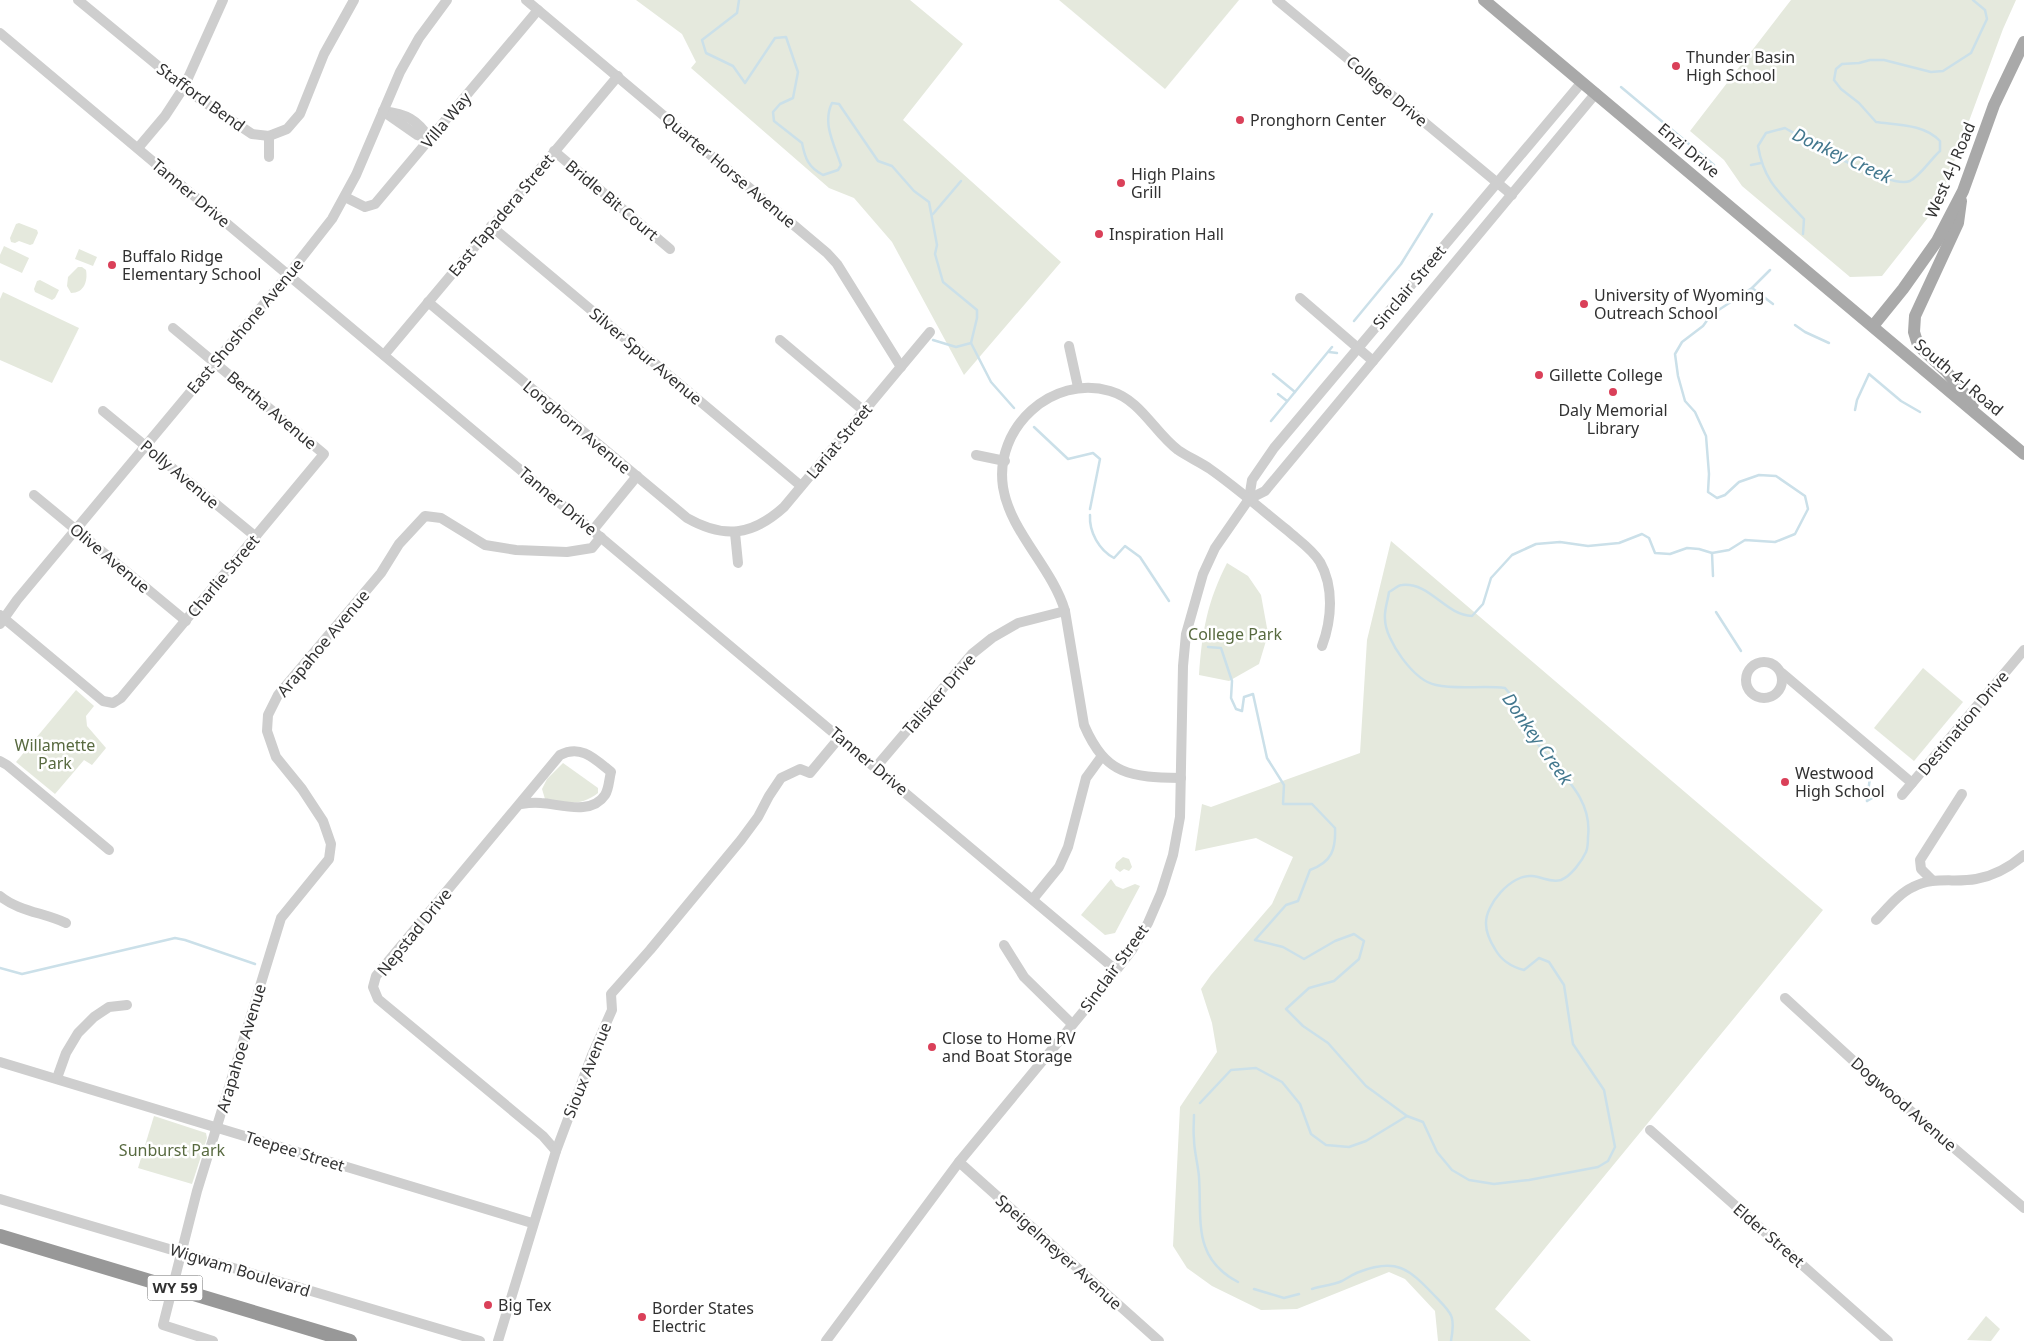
<svg xmlns="http://www.w3.org/2000/svg" width="2024" height="1341" viewBox="0 0 2024 1341" font-family="'Noto Sans',sans-serif">
<style>
.green{fill:#e5e9dd}
.lines{fill:none;stroke-linecap:round;stroke-linejoin:round}
.stream{stroke:#cbe0e9;stroke-width:2.5}
.minor{stroke:#cecece;stroke-width:10}
.major{stroke:#a9a9a9;stroke-width:12}
.highway{stroke:#989898;stroke-width:14}
.poi-dot{fill:#da4059;stroke:#fff;stroke-width:2}
.labels{text-anchor:middle;stroke-width:5;stroke-linejoin:round;paint-order:stroke}
.shield{fill:#fff;stroke:#6f6f6f;stroke-width:1}
.shield-label{font-size:15px;font-weight:bold;fill:#313131}
.poi-label{font-size:16px;fill:#313131;stroke:#fff;text-anchor:start}
.street-label{font-size:16px;fill:#313131;stroke:#fff}
.park-label{font-size:16px;fill:#586a40;stroke:#fff}
.water-label{font-size:18px;font-style:italic;fill:#43788e;stroke:#fff}
</style>
<rect width="100%" height="100%" fill="#fff"/>
<g class="green">
<path d="M636,0H910L963,44L903,120L1061,262L964,375L892,242L854,198L829,188L691,68L696,62L682,34Z"/>
<path d="M1059,0H1239L1165,89Z"/>
<path d="M1791,0H2016L2003,29L1938,205L1882,276L1850,277L1742,186L1724,160L1690,131Z"/>
<path d="M19,223L37,230L38,233L33,244L30,245L19,241L15,243L11,242L10,238L16,224Z"/>
<path d="M4,246L29,258L22,273L0,263V255Z"/>
<path d="M79,249L97,257L93,266L75,259Z"/>
<path d="M78,267H82L86,270C88,281 84,293 71,293L67,286L68,277Z"/>
<path d="M40,280L59,290L55,298L52,300L35,292L34,289L37,281Z"/>
<path d="M3,292L79,328L52,383L0,360V299Z"/>
<path d="M1391,541L1823,910L1495,1309L1531,1341H1438L1435,1311L1405,1279L1389,1272L1297,1309L1261,1310L1212,1286L1187,1268L1173,1246L1180,1107L1217,1052L1212,1023L1201,989L1211,975L1272,904L1293,857L1256,838L1195,851L1202,804L1211,807L1360,753L1367,640Z"/>
<path d="M1227,563L1248,576L1261,595L1267,628L1269,631L1259,664L1229,681L1199,675C1202,632 1207,602 1227,563Z"/>
<path d="M1923,668L1963,702L1914,761L1874,728Z"/>
<path d="M76,690L94,706L86,716L87,726L106,748L92,765L84,760L55,794L16,762Z"/>
<path d="M563,763L598,788V793C582,806 563,804 545,799L542,789L547,779Z"/>
<path d="M1123,857L1129,859L1132,867L1129,871L1124,869L1120,872L1115,868L1116,863Z"/>
<path d="M1111,879L1116,886L1123,889L1135,884L1140,886L1115,933L1105,935L1081,915Z"/>
<path d="M154,1116L206,1133L207,1138L192,1184L138,1168Z"/>
<path d="M1986,1316L2000,1329L1991,1341L1967,1340Z"/>
</g>
<g class="lines">
<g class="stream">
<path d="M739,0L737,13L702,40L706,53L733,66L745,83L775,38L786,37L798,72L793,98L780,104L773,112L774,121L802,143C805,158 808,167 823,175L838,170L841,165C834,144 822,123 832,103L839,104L878,161L892,166L914,191L929,202L937,245L935,254L943,282L977,310V318L971,343L991,382L1014,408"/>
<path d="M1621,87L1714,165"/>
<path d="M1751,165L1761,163"/>
<path d="M933,214L961,181"/>
<path d="M1803,234L1804,219C1780,193 1764,182 1758,146L1766,133L1785,128C1806,140 1889,190 1910,181C1920,176 1931,159 1940,151V141C1924,124 1898,125 1876,122L1859,103L1841,89L1834,80L1836,69L1842,64L1859,63L1870,60H1884L1931,72L1943,71L1971,53L1987,19L1985,10L1973,0"/>
<path d="M1752,288L1773,304"/>
<path d="M1354,321L1401,264L1432,214"/>
<path d="M1795,325L1805,332L1829,343"/>
<path d="M933,340L956,347L971,343"/>
<path d="M1329,352L1337,353"/>
<path d="M1273,374L1295,392"/>
<path d="M1278,394L1287,401"/>
<path d="M1855,410L1857,400L1869,374L1901,401L1920,412"/>
<path d="M1271,421L1332,347"/>
<path d="M1034,427L1068,459L1093,453L1100,459L1090,509"/>
<path d="M1090,515C1089,532 1099,550 1114,558L1125,546L1140,557L1169,601"/>
<path d="M1712,553L1713,576"/>
<path d="M1716,612L1741,651"/>
<path d="M1208,647L1221,648L1232,681L1231,698L1236,709L1242,711L1244,697L1253,694L1267,758L1284,785L1283,804H1312L1335,828C1336,849 1332,862 1310,870L1298,901L1286,905L1255,940L1283,947L1304,959L1335,941L1354,934L1364,941L1359,959L1334,981L1309,988L1286,1009L1303,1026L1328,1043L1366,1086L1407,1116"/>
<path d="M1867,801L1870,777"/>
<path d="M1867,801L1885,791"/>
<path d="M0,968L22,974L175,938L185,940L255,964"/>
<path d="M1200,1103L1231,1070L1256,1068L1282,1082L1300,1104L1311,1134L1326,1145L1349,1147L1366,1141L1407,1116L1423,1122L1437,1152L1452,1170L1469,1180L1494,1184L1529,1180L1598,1167L1608,1161L1615,1147L1604,1090L1573,1044L1564,985L1549,962L1539,958L1524,970C1512,967 1501,960 1495,949C1490,941 1486,933 1486,924C1485,905 1511,874 1532,876C1543,877 1550,883 1561,880C1571,876 1582,861 1586,852C1588,847 1588,841 1588,837C1593,794 1556,772 1535,740C1527,729 1524,714 1517,703C1514,698 1509,693 1505,688C1482,685 1459,690 1436,685C1414,681 1385,640 1385,619C1384,610 1388,600 1389,592C1393,590 1398,585 1402,585C1430,582 1445,615 1472,616L1483,604L1491,578L1512,555L1536,544L1560,542L1588,546L1619,543L1642,534L1649,538L1655,553L1670,554L1687,548L1699,549L1712,553L1729,550L1745,540L1775,542L1795,534L1808,509L1805,496L1776,476L1759,475L1739,482L1725,495L1717,498L1708,492L1709,474L1706,436L1695,412L1685,401L1678,376L1675,354L1682,342L1703,326L1711,315L1752,288L1770,270"/>
<path d="M1194,1115C1194,1123 1193,1131 1194,1139C1194,1151 1198,1164 1199,1177C1202,1220 1192,1258 1238,1282"/>
<path d="M1254,1289L1284,1298L1299,1294"/>
<path d="M1312,1289C1322,1286 1333,1285 1342,1281C1348,1278 1353,1274 1359,1272C1396,1258 1408,1268 1433,1294C1451,1313 1456,1314 1451,1341"/>
</g>
<g class="minor">
<path d="M78,0L191,93L252,134L269,136L287,129L300,114L324,54L354,0"/>
<path d="M526,0L827,253L837,264L901,367"/>
<path d="M1277,0L1512,195"/>
<path d="M0,33L1116,970"/>
<path d="M383,111C406,114 417,119 430,139"/>
<path d="M384,112L417,135L430,139"/>
<path d="M269,136V157"/>
<path d="M138,148L165,116L184,87L223,0"/>
<path d="M554,151L670,249"/>
<path d="M345,197L365,207L375,204L538,10"/>
<path d="M491,226L801,486"/>
<path d="M1300,298L1373,361"/>
<path d="M428,302L687,518C724,539 752,536 784,507L930,332"/>
<path d="M780,340L864,411"/>
<path d="M1069,346L1078,387"/>
<path d="M384,355L618,76"/>
<path d="M103,411L256,537"/>
<path d="M976,455L1005,461"/>
<path d="M34,495L186,621"/>
<path d="M1249,499L1252,480L1274,448L1582,82"/>
<path d="M593,530L637,476"/>
<path d="M735,533L738,563"/>
<path d="M0,615L103,701L113,703L121,698L324,454L173,328"/>
<path d="M0,624L17,600L288,275L332,219L356,175L400,72L419,38L447,0"/>
<circle cx="1764" cy="680" r="18"/>
<path d="M1782,673L1912,783"/>
<path d="M0,761L7,765L109,850"/>
<path d="M876,767L972,654L992,638L1018,623L1065,611"/>
<path d="M1181,778C1131,777 1106,776 1084,725L1065,611C1052,567 1010,532 1003,487C994,428 1052,374 1110,391C1141,400 1154,432 1178,450C1188,457 1200,462 1210,469C1237,488 1262,510 1287,530C1298,540 1312,549 1320,562C1334,587 1332,619 1322,646"/>
<path d="M1902,795L2024,650"/>
<path d="M521,804C527,803 534,802 541,803C560,804 591,816 605,795C609,789 609,779 611,772C595,759 581,744 560,755L376,976L373,987L378,999L543,1136L556,1151"/>
<path d="M1932,880L1921,869L1920,860L1962,794"/>
<path d="M0,896C18,911 45,913 66,923"/>
<path d="M1033,899L1059,867L1068,847L1086,778L1102,756"/>
<path d="M1876,920C1887,909 1898,894 1913,887C1933,876 1955,883 1976,879C1994,876 2011,866 2024,855"/>
<path d="M1004,945L1024,977L1072,1024"/>
<path d="M1785,998L1870,1076L2024,1208"/>
<path d="M0,1062L532,1223"/>
<path d="M57,1078L66,1053L78,1033L94,1017L109,1007L127,1005"/>
<path d="M1650,1130L1888,1341"/>
<path d="M959,1162L1159,1341"/>
<path d="M0,1199L480,1341"/>
<path d="M213,1341L163,1325L197,1191L281,918L329,859L331,844L323,821L302,789L276,757L267,731L268,715L278,695L381,573L399,544L425,516L441,518L485,545L516,550L567,552L592,548L601,537"/>
<path d="M498,1341L556,1151L592,1055L612,1010L611,994L650,950L741,840L758,817L769,796L781,778L800,769L810,773L840,737"/>
<path d="M826,1341L959,1162L1097,995L1132,950L1148,923L1161,893L1173,855L1180,817L1183,666L1186,634L1203,574L1215,548L1249,499L1265,491L1596,93"/>
</g>
<g class="major">
<path d="M1484,0L2024,454"/>
<path d="M1961,201L1958,223L1915,316L1914,332L1918,345L1946,371L1973,404"/>
<path d="M1873,326L1903,289L1937,241L1963,191L1994,105L2024,42"/>
</g>
<path class="highway" d="M0,1236L350,1341"/>
</g>
<g class="poi-dot">
<circle cx="1676" cy="66" r="5"/>
<circle cx="1240" cy="120" r="5"/>
<circle cx="1121" cy="183" r="5"/>
<circle cx="1099" cy="234" r="5"/>
<circle cx="112" cy="265" r="5"/>
<circle cx="1584" cy="304" r="5"/>
<circle cx="1539" cy="375" r="5"/>
<circle cx="1613" cy="392" r="5"/>
<circle cx="1785" cy="782" r="5"/>
<circle cx="932" cy="1047" r="5"/>
<circle cx="488" cy="1305" r="5"/>
<circle cx="642" cy="1317" r="5"/>
</g>
<g class="labels">
<rect class="shield" x="147.5" y="1275.5" width="55" height="25" rx="4"/>
<g class="shield-label">
<text x="175" y="1293">WY 59</text>
</g>
<g class="poi-label">
<text x="1686" y="63">Thunder Basin<tspan x="1686" dy="18">High School</tspan></text>
<text x="1250" y="126">Pronghorn Center</text>
<text x="1131" y="180">High Plains<tspan x="1131" dy="18">Grill</tspan></text>
<text x="1109" y="240">Inspiration Hall</text>
<text x="122" y="262">Buffalo Ridge<tspan x="122" dy="18">Elementary School</tspan></text>
<text x="1594" y="301">University of Wyoming<tspan x="1594" dy="18">Outreach School</tspan></text>
<text x="1549" y="381">Gillette College</text>
<text x="1613" y="416" text-anchor="middle">Daly Memorial<tspan x="1613" dy="18">Library</tspan></text>
<text x="1795" y="779">Westwood<tspan x="1795" dy="18">High School</tspan></text>
<text x="942" y="1044">Close to Home RV<tspan x="942" dy="18">and Boat Storage</tspan></text>
<text x="498" y="1311">Big Tex</text>
<text x="652" y="1314">Border States<tspan x="652" dy="18">Electric</tspan></text>
</g>
<g class="street-label">
<text transform="translate(1387 91) rotate(40)" y="6">College Drive</text>
<text transform="translate(201 97) rotate(36)" y="6">Stafford Bend</text>
<text transform="translate(446 120) rotate(-50)" y="6">Villa Way</text>
<text transform="translate(1689 150) rotate(40)" y="6">Enzi Drive</text>
<text transform="translate(729 170) rotate(40)" y="6">Quarter Horse Avenue</text>
<text transform="translate(1950 170) rotate(-67)" y="6">West 4-J Road</text>
<text transform="translate(191 193) rotate(40)" y="6">Tanner Drive</text>
<text transform="translate(612 200) rotate(40)" y="6">Bridle Bit Court</text>
<text transform="translate(501 215) rotate(-50)" y="6">East Tapadera Street</text>
<text transform="translate(1409 287) rotate(-50)" y="6">Sinclair Street</text>
<text transform="translate(245 326) rotate(-50)" y="6">East Shoshone Avenue</text>
<text transform="translate(646 356) rotate(40)" y="6">Silver Spur Avenue</text>
<text transform="translate(1959 377) rotate(40)" y="6">South 4-J Road</text>
<text transform="translate(272 410) rotate(40)" y="6">Bertha Avenue</text>
<text transform="translate(577 427) rotate(40)" y="6">Longhorn Avenue</text>
<text transform="translate(839 441) rotate(-50)" y="6">Lariat Street</text>
<text transform="translate(180 474) rotate(40)" y="6">Polly Avenue</text>
<text transform="translate(558 501) rotate(40)" y="6">Tanner Drive</text>
<text transform="translate(110 558) rotate(40)" y="6">Olive Avenue</text>
<text transform="translate(223 576) rotate(-50)" y="6">Charlie Street</text>
<text transform="translate(323 643) rotate(-50)" y="6">Arapahoe Avenue</text>
<text transform="translate(939 694) rotate(-49)" y="6">Talisker Drive</text>
<text transform="translate(1963 723) rotate(-50)" y="6">Destination Drive</text>
<text transform="translate(869 761) rotate(40)" y="6">Tanner Drive</text>
<text transform="translate(414 932) rotate(-51)" y="6">Nepstad Drive</text>
<text transform="translate(1114 968) rotate(-54)" y="6">Sinclair Street</text>
<text transform="translate(241 1048) rotate(-73)" y="6">Arapahoe Avenue</text>
<text transform="translate(587 1070) rotate(-68)" y="6">Sioux Avenue</text>
<text transform="translate(1904 1104) rotate(41)" y="6">Dogwood Avenue</text>
<text transform="translate(295 1151) rotate(17)" y="6">Teepee Street</text>
<text transform="translate(1769 1235) rotate(41)" y="6">Elder Street</text>
<text transform="translate(1059 1252) rotate(42)" y="6">Speigelmeyer Avenue</text>
<text transform="translate(240 1270) rotate(17)" y="6">Wigwam Boulevard</text>
</g>
<g class="park-label">
<text x="1235" y="640">College Park</text>
<text x="55" y="751">Willamette<tspan x="55" dy="18">Park</tspan></text>
<text x="172" y="1156">Sunburst Park</text>
</g>
<g class="water-label">
<text transform="translate(1842 156) rotate(25)" y="6">Donkey Creek</text>
<text transform="translate(1537 739) rotate(55)" y="6">Donkey Creek</text>
</g>
</g>
</svg>
